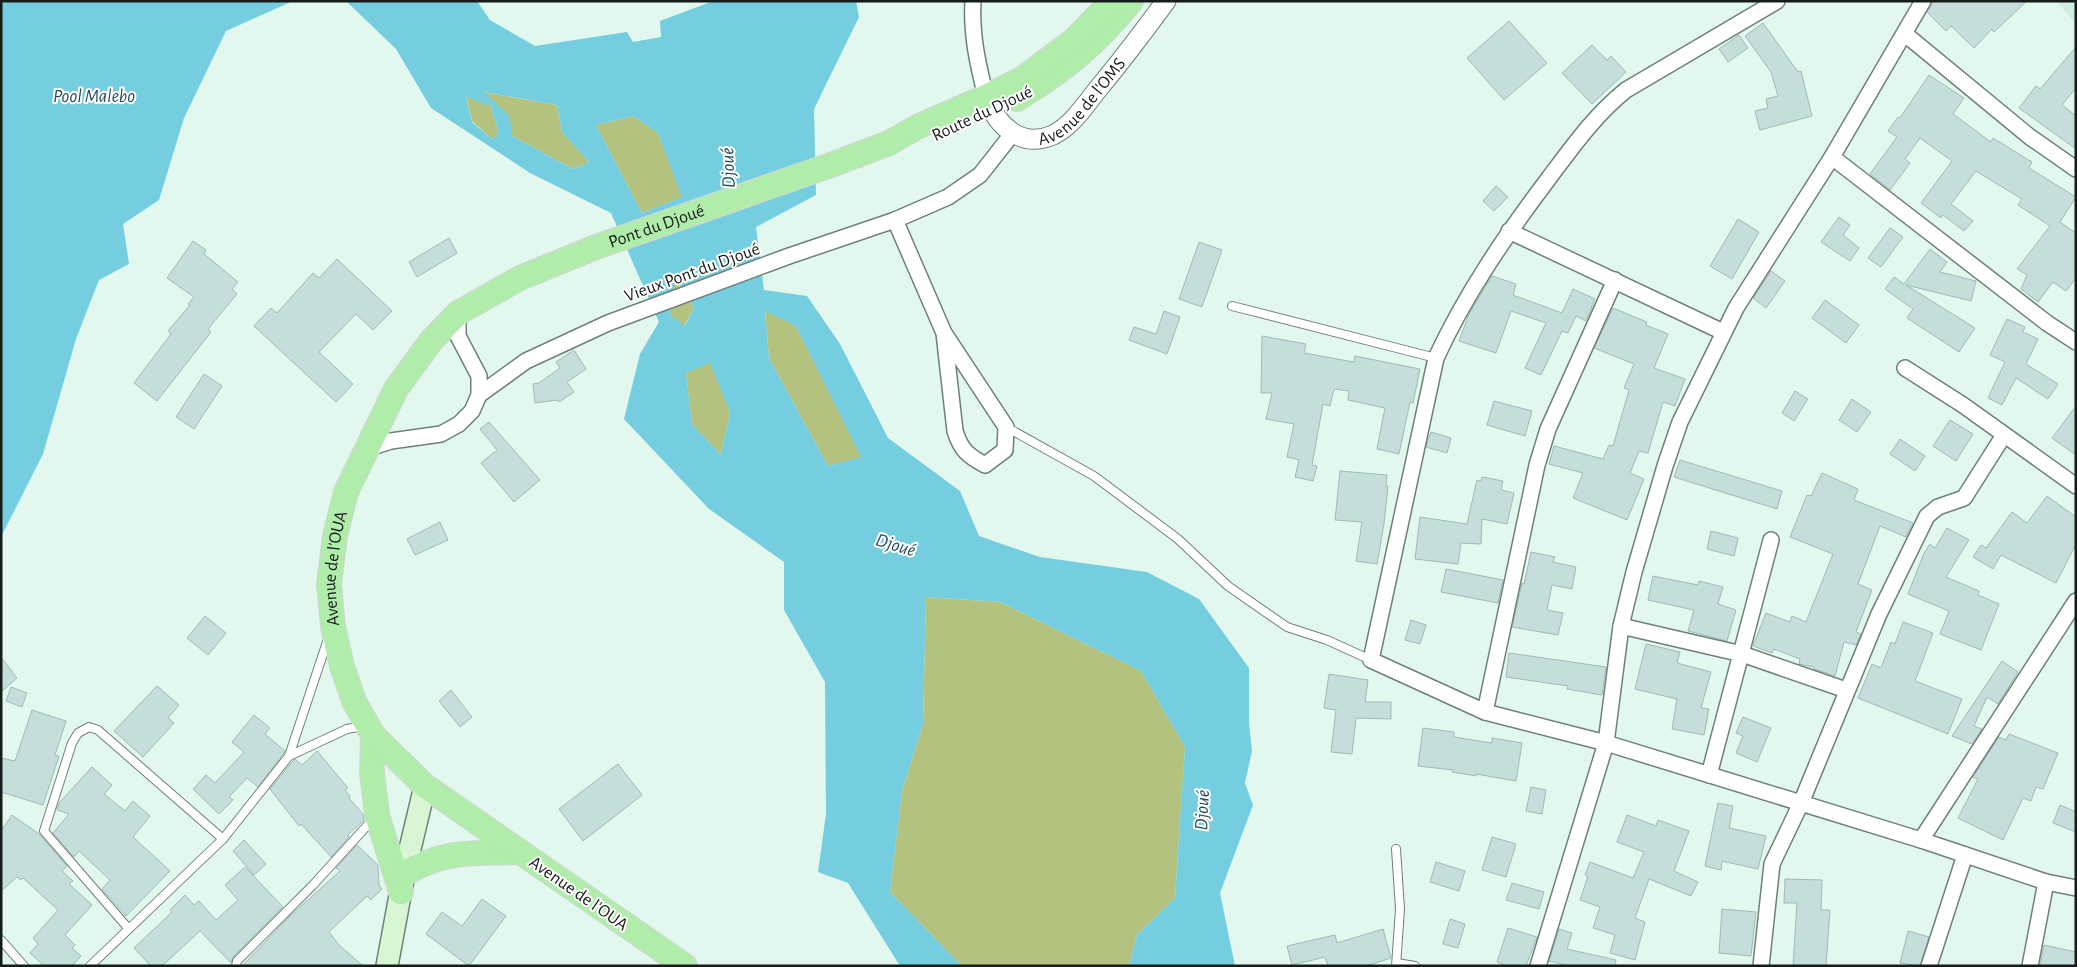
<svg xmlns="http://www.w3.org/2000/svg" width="2077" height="967" viewBox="0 0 2077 967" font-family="'Alegreya Sans',sans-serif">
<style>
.built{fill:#d0eee0}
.forest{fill:#b3c27f}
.water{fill:#75cee0;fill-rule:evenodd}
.building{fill:#c6dedb;stroke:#a1b9b6}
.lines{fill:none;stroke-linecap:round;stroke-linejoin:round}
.service-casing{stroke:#6e8178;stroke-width:10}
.minor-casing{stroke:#6e8178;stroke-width:18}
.tertiary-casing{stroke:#6e8178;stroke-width:21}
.secondary-casing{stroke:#6e8178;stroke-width:24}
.primary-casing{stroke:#d5d6d6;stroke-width:26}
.service{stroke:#fff;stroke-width:8}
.minor{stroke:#fff;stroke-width:15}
.tertiary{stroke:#fff;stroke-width:19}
.secondary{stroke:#d8f6d4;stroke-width:21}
.primary{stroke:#b0ecaa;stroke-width:24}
.labels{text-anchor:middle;stroke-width:4;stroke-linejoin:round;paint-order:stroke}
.street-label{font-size:18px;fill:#151c19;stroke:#fff}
.water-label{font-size:19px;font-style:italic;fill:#234c54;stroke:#fff}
</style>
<rect width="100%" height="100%" fill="#e2f7ed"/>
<path class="built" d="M2056,1H2076V24Z"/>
<g class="forest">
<path d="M483,92L557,105L562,132L589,162L573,169L512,136Z"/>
<path d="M466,96L491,106L499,134L492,139L472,121Z"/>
<path d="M633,116L658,133L683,197L642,213L596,125Z"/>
<path d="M674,279L694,307L684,327L670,315Z"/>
<path d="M765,310L796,326L862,457L828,466L769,358Z"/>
<path d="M711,362L730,412L721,455L692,424L686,373Z"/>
<path d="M926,597L1000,602L1141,671L1185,747L1175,898L1137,935L1129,966H962L890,892L902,791L923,724Z"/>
</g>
<g class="water">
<path d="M1,1H293L226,31L184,118L159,200L123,224L129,264L99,280L76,339L43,454L1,537Z"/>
<path d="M346,1H477L490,20L535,46L627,32L633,42L661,37L660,21L713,1H856L859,17L814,109L816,195L756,227L764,290L807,296L840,344L888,438L960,491L979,536L1040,557L1147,572L1199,599L1249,668V724L1252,751L1245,783L1253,805L1220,893L1235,966H1129L1137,935L1175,898L1185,747L1141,671L1000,602L926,597L923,724L902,791L890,892L962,966H900L848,883L818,872L826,814L825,682L784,610V562L709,509L624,419L640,354L659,322L611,213L530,173L431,108L396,49ZM484,92L557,105L562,132L589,162L573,169L512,136L510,117ZM466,97L491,106L499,134L492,139L472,122ZM633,116L658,133L682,197L642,213L596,125ZM675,279L694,307L685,326L670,315ZM765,311L796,326L861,457L828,466L769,358ZM710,363L730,412L721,455L692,424L686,373Z"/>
</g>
<g class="building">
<path d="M1934,1H2027L1994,32L1992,29L1974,48L1951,26L1946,31L1927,12Z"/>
<path d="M1509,21L1547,63L1504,100L1467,58Z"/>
<path d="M1763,23L1798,72L1801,71L1812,116L1760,130L1755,111L1768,108L1766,99L1778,96L1771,72L1745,36Z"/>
<path d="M1739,35L1748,48L1728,62L1719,49Z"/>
<path d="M1592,45L1607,60L1611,56L1626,72L1592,104L1562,73Z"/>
<path d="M2076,47V88L2062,105L2076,116V149L2019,108L2036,86L2040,89Z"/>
<path d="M1929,75L1964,98L1953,114L1991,142L1993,138L2032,162L2029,168L2076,197L2060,222L2076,233V278L2066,291L2053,282L2038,302L2021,289L2027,275L2017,269L2050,226L2018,205L2022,199L1976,171L1951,204L1973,221L1964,231L1943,215L1941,218L1921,203L1952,161L1920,138L1905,159L1910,163L1890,190L1870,174L1897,137L1888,131L1898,117L1900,118Z"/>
<path d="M1496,186L1508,197L1494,211L1483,201Z"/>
<path d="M1839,217L1850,225L1843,235L1859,248L1850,261L1821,242Z"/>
<path d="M1738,219L1759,232L1732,279L1710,266Z"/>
<path d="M1890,228L1903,237L1881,267L1868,258Z"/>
<path d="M449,238L457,253L417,277L409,262Z"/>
<path d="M193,241L206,250L204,254L238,282L232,289L237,294L212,324L208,330L211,332L157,401L134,383L171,334L168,331L190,305L188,304L194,297L167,278Z"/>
<path d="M1199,242L1222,250L1202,307L1179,299Z"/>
<path d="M1930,249L1947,262L1940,272L1976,281L1971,301L1906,285L1975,328L1959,352L1907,318L1913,309L1885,289L1894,277L1904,284Z"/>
<path d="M337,259L392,311L373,330L356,314L319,352L353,384L336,402L254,326L271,308L277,313L313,273L319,278Z"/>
<path d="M1771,271L1785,281L1766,308L1753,298Z"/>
<path d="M1492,276L1516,284L1513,295L1562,313L1573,289L1595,299L1586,321L1576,316L1568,333L1562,331L1541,375L1525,368L1546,323L1511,311L1496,353L1459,341L1469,314Z"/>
<path d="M1825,300L1859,325L1846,343L1812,318Z"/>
<path d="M1613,308L1647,322L1646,325L1668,334L1654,368L1685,379L1675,406L1663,402L1648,453L1639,451L1630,473L1644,479L1627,520L1573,498L1583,473L1549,464L1554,446L1603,459L1609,445L1613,446L1629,390L1624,388L1634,364L1594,348Z"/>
<path d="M1164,311L1180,317L1167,354L1129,340L1134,327L1156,334Z"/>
<path d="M2007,319L2025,327L2023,332L2038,339L2026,364L2058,384L2048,399L2016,378L2002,405L1988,398L2005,362L1990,355Z"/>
<path d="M1262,336L1306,344L1304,353L1354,362L1355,356L1420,369L1413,403L1410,402L1399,454L1377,449L1385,408L1348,400L1349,391L1334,389L1330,406L1323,404L1312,465L1317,466L1313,481L1295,477L1299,460L1287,457L1294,424L1266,419L1272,393H1261Z"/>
<path d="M574,350L586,369L567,382L574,392L559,402L558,400L535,403L533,384L539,383L560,368L556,362Z"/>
<path d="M204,374L222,386L194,429L176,417Z"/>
<path d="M1795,391L1808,399L1794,421L1782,413Z"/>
<path d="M1852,399L1871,412L1857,432L1839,420Z"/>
<path d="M1494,401L1532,411L1525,436L1487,425Z"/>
<path d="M2076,406V455L2052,438Z"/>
<path d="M1950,420L1973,434L1956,461L1933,446Z"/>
<path d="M489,422L540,480L514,502L481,463L497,450L480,429Z"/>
<path d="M1431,432L1451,438L1447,453L1426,447Z"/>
<path d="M1900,439L1925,456L1915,471L1890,454Z"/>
<path d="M1680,460L1782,491L1777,509L1674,477Z"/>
<path d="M1340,471L1387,475L1386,486H1388L1384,524L1377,564L1356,561L1362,522L1335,520Z"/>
<path d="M1822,473L1858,489L1854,500L1913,523L1906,537L1880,526L1858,584L1872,590L1856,632L1861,634L1856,645L1844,642L1835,676L1814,669V667L1799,664L1800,659L1774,649L1772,653L1753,646L1766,613L1790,622L1792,616L1806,622L1833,554L1790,537L1807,495L1811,496Z"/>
<path d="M1482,477L1503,481L1501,490L1514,493L1507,524L1482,519L1481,544L1461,543L1458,564L1415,559L1420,517L1467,524L1477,480L1481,481Z"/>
<path d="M2047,496L2076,517V544L2056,583L2001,555L1993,569L1973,557L1981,545L1986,548L2012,512L2027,523Z"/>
<path d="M440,522L448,540L415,555L407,539Z"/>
<path d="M1947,528L1969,540L1946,577L1979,591L1978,595L1999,604L1981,650L1940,634L1949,611L1908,594L1924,553L1930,544L1935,548Z"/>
<path d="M1711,531L1738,538L1734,556L1707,549Z"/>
<path d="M1531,552L1555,557L1553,562L1576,567L1572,589L1552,585L1547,610L1563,613L1558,635L1512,627L1522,583L1524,584Z"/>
<path d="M1446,569L1503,580L1498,603L1441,592Z"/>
<path d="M1653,576L1698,585L1699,581L1723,587L1718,604L1736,610L1727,641L1688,631L1694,610L1648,600Z"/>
<path d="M205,616L226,633L208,655L187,638Z"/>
<path d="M1411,620L1426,625L1420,644L1405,640Z"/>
<path d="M1903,622L1933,633L1915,681L1962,699L1948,734L1858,698L1872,664L1881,668L1891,642L1895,644Z"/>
<path d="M1646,644L1680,652L1677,663L1711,672L1701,708L1709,709L1704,735L1672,729L1677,699L1635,689Z"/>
<path d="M1509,653L1606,667L1602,695L1567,689L1568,686L1506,677Z"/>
<path d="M1,657L17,678L1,692Z"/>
<path d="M2002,661L2018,672L1998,704L1987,697L1974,726L1982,729L1972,744L1952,736Z"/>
<path d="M1329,674L1368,680L1365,702H1391V719L1356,718L1352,754L1331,752L1336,710L1324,708Z"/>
<path d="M157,686L179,705L168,718L174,723L143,757L114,731Z"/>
<path d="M11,687L27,693L22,707L6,701Z"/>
<path d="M451,690L472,717L460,727L439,701Z"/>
<path d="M32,710L66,721L55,755L59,756L43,805L1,792V758L15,761Z"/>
<path d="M254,715L270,728L265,734L285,751L284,753L258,787L247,778L229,797L233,800L219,814L193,789L206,775L215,783L244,752L232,742Z"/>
<path d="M1743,717L1771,728L1757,762L1736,753L1743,736L1736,733Z"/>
<path d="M1423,728L1454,732V737L1492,743V738L1522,743L1516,781L1476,774V776L1452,772L1453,770L1418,766Z"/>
<path d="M2009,734L2058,753L2043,789L2036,787L2031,801L2023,798L2003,840L1958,818L1978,779L1973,777L1999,737L2006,740Z"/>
<path d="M317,751L348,788L345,790L350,796L349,798L363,814L364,820L348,835L349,837L331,857L301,824L299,826L270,789L293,761L295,759L302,765Z"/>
<path d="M618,764L642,795L583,841L559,809Z"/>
<path d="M92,767L112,785L104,794L125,811L133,801L150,816L133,837L170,871L126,916L102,889L110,880L79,851L74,857L53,833L69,814L57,810L59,803Z"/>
<path d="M1531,787L1546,790L1542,814L1526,811Z"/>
<path d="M1718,803L1733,806L1729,828L1766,836L1758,869L1722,861L1721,870L1705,866Z"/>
<path d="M2060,805L2076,812V832L2053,823Z"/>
<path d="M12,815L39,834L67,866L62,871L73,881L69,884L92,905L65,935L75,945L72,948L81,956L72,966H44L30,953L38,944L33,938L58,910L23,878L21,880L17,877L1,891V831Z"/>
<path d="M1627,815L1656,826L1658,820L1689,831L1674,871L1698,882L1691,896L1649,879L1635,918L1645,922L1635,960L1610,953L1615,935L1593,928L1600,907L1580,900L1588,876L1585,875L1590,862L1633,878L1644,852L1617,842Z"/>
<path d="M1492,837L1516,844L1506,877L1482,870Z"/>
<path d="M244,840L266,864L254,875L233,851Z"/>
<path d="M357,845L378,865L379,885L382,889L371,900L367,896L329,932L339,945L363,966H242L290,916L340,871L336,868Z"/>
<path d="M1436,862L1465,871L1459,891L1430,882Z"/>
<path d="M245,867L283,907L233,957L231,963L200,931L162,966H151L134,948L172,912L170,910L185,895L194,905L199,901L216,920L238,900L225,885Z"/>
<path d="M1785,879L1822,880L1821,910H1830L1826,966H1793L1797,903H1784Z"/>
<path d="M1512,883L1544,892L1539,909L1506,900Z"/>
<path d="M482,899L506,916L469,966L426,934L442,912L462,926Z"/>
<path d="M1722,909L1756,912L1751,956L1719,953Z"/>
<path d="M1450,919L1465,924L1458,948L1443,944Z"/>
<path d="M1508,928L1537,937L1526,966H1508L1497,962Z"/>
<path d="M1383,929L1391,958L1366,966H1328L1325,957L1292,965L1287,946L1335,935L1337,943Z"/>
<path d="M1559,929L1572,933L1567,949L1616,960L1615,966H1570L1549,961Z"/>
<path d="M1908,931L1929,937L1920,966L1900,963Z"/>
<path d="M2044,945L2076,952V966H2040Z"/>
</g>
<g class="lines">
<defs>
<g id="service">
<path d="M1232,306L1436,358"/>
<path d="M1006,427L1094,476L1178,539L1228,586L1287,627L1327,640L1371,660"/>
<path d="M289,756L347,729L364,726"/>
<path d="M128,928L44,831L72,743L78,733L89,727L98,730L223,839"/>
<path d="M1,940L24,966"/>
<path d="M1397,963L1415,966"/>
<path d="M90,966L223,839L289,756L328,639"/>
<path d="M236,966L237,961L313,885L374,818"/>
<path d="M1396,966L1400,909L1396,849"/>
</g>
<g id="minor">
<path d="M973,1C971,35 978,65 986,97"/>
<path d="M1777,1L1626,90C1595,115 1573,146 1549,178C1506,235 1466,293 1436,358L1371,660L1485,712L1606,743L1921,840L2046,882L2076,888"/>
<path d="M1905,34L2030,137L2076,169"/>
<path d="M1832,157L2047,323L2076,342"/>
<path d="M895,220L944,333L955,431C961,450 967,455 985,465L1005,450L1006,427L944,333"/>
<path d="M1509,231L1723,332"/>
<path d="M1905,368L1963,405L2076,486"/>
<path d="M479,395L526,361L608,323L789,256L895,220L948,197L980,175L1013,133"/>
<path d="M366,449L391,441L441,434L459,424L472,411L479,395V376L458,336V313"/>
<path d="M1621,626L1742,654L1846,690"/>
<path d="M1485,712L1537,465L1548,429L1615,280"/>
<path d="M1709,775L1771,540"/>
<path d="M1921,840L2076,601"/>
<path d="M1538,966L1606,743L1621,626L1634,572L1665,466L1680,422L1736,308L1832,157L1923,1"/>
<path d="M1761,966L1772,864L1801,803L1879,614L1927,516L1938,507L1964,498L2004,435"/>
<path d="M1929,966L1965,855"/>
<path d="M2030,966L2046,882"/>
</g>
<g id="tertiary">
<path id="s1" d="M986,97C997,126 1021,149 1053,135C1072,126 1085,105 1098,89C1122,60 1144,31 1166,1"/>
</g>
<path id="secondary" d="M387,966L404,874L425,786"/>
<g id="primary">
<path d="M1017,99C1063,71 1097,44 1131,1"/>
<path d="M373,735L372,773L377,815L401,892"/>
<path d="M404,874C446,849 472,854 518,852"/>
<path id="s2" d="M685,966L425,786L373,735L354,701L342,666L333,627L329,584L335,536L346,492L396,389L431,341L458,313L520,278L596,247L831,165L889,143L919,126L986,97L1022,79L1074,40L1112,1"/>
</g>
</defs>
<use href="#service" class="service-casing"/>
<use href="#minor" class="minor-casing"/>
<use href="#tertiary" class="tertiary-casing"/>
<use href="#secondary" class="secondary-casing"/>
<use href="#primary" class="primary-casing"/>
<use href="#service" class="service"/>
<use href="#minor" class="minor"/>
<use href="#tertiary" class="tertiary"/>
<use href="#secondary" class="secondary"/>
<use href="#primary" class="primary"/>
</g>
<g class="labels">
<g class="street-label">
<text dy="6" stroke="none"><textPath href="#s1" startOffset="131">Avenue de l'OMS</textPath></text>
<text transform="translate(982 113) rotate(-25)" y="6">Route du Djoué</text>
<text dy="6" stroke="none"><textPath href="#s2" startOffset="1072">Pont du Djoué</textPath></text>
<text transform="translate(692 272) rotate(-20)" y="6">Vieux Pont du Djoué</text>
<text dy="6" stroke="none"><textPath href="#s2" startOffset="564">Avenue de l'OUA</textPath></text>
<text transform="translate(579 893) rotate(35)" y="6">Avenue de l'OUA</text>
</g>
<g class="water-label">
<text x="94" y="102">Pool Malebo</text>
<text transform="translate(727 168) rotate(-92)" y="7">Djoué</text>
<text transform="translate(896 544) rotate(17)" y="7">Djoué</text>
<text transform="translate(1201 810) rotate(-87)" y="7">Djoué</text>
</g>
</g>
<rect width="2077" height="967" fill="none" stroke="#151c19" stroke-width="5"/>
</svg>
